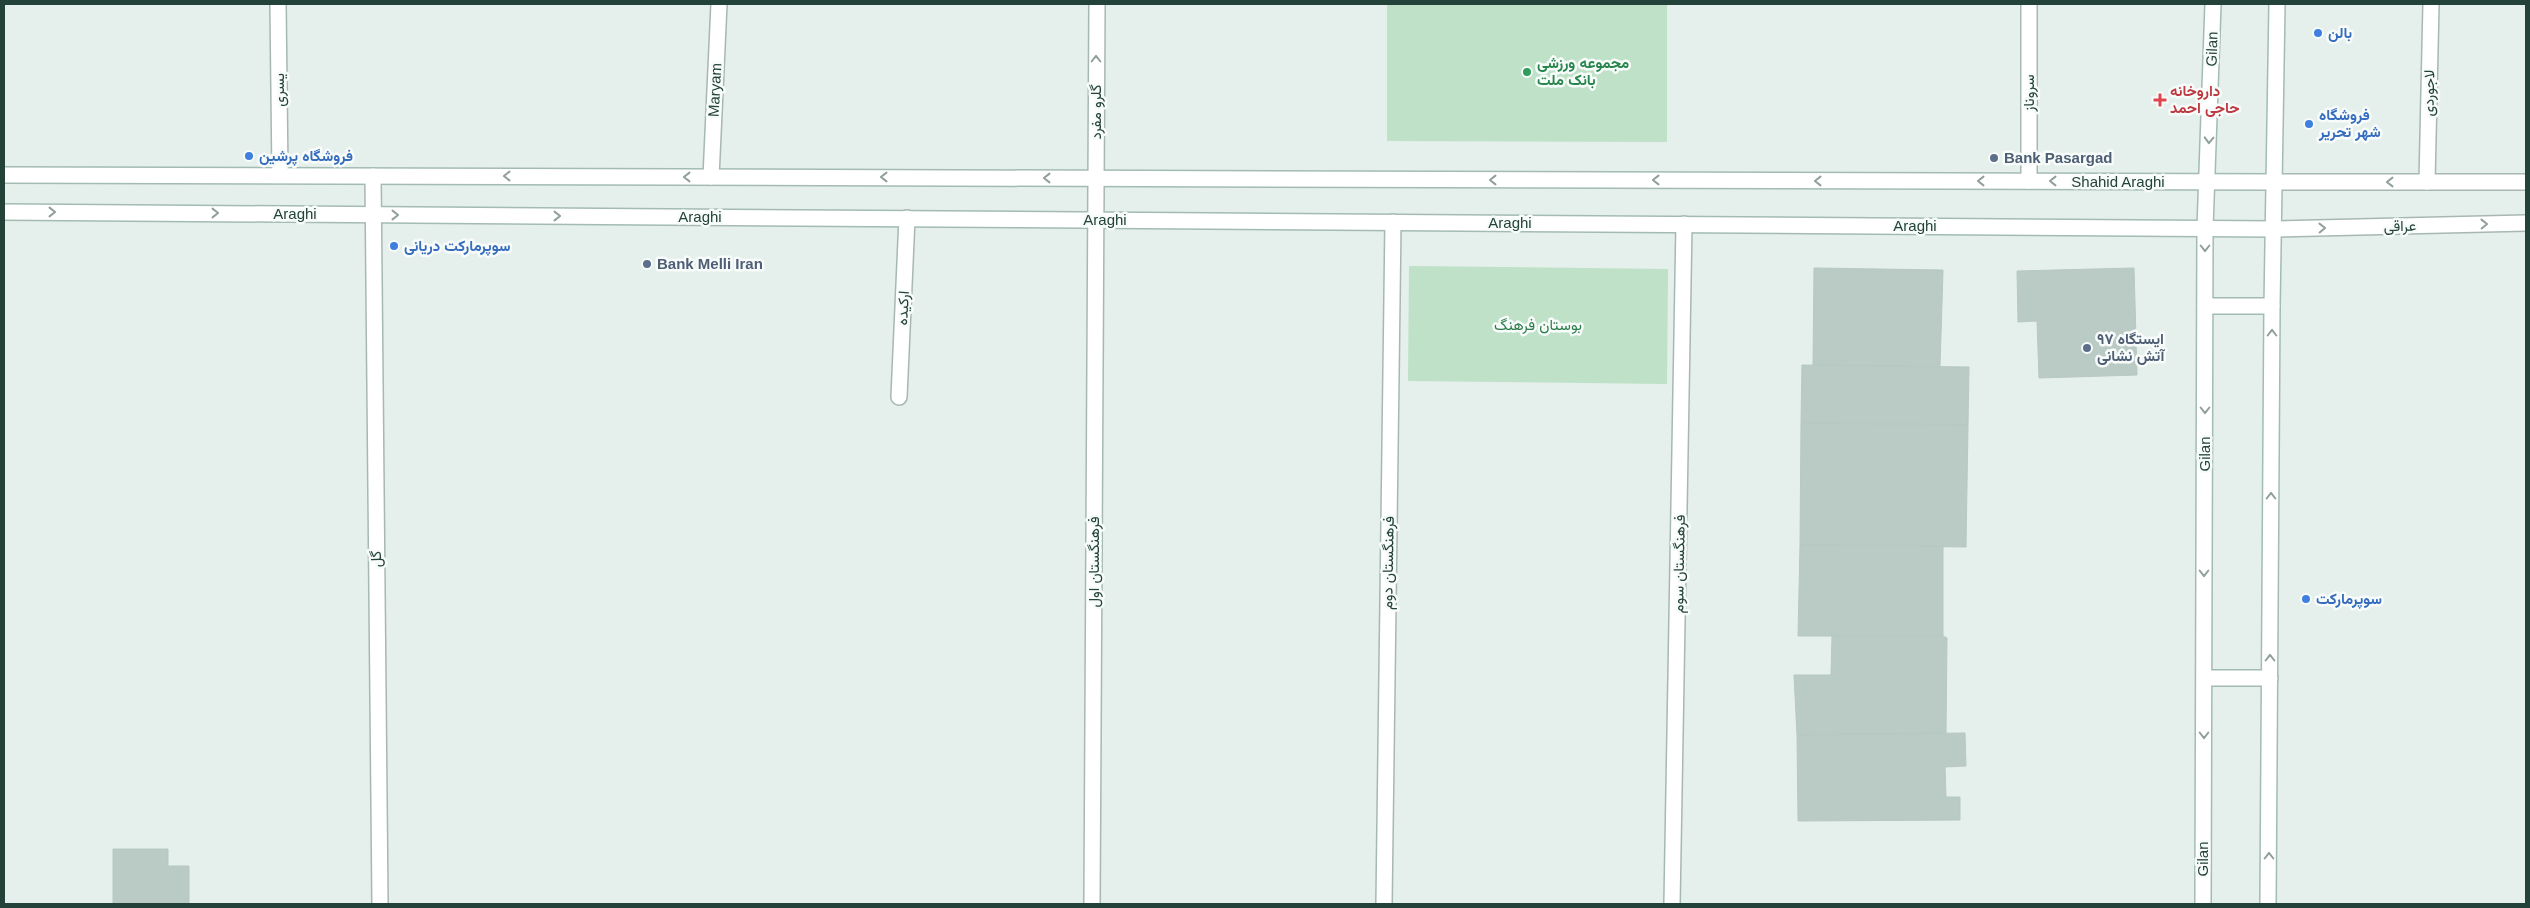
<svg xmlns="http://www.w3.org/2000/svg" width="2530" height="908" viewBox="0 0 2530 908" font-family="Helvetica,Vazirmatn,sans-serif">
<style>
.green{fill:#bee1c7}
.building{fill:#bacac4;stroke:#b7c9c2}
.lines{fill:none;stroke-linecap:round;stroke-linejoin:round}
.minor-casing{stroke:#a7b8b2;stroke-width:18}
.secondary-casing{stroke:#a3bbb3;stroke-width:18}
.minor{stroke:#fff;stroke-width:15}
.secondary{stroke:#fff;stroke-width:15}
.oneway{stroke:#91a09c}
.shop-dot{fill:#3f7fe0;stroke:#f7fbf9;stroke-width:2}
.leisure-dot{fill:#2e9e5b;stroke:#f7fbf9;stroke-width:2}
.health-dot{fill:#e0444e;stroke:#f7fbf9;stroke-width:2}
.service-dot{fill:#5c6f8a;stroke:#f7fbf9;stroke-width:2}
.labels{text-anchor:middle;stroke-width:5;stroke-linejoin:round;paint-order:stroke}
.shop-label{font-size:15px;font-weight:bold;fill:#366cbe;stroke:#f7fbf9;text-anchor:start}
.street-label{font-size:15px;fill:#23423a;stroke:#f7fbf9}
.leisure-label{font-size:15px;font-weight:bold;fill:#27864d;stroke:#f7fbf9;text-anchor:start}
.health-label{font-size:15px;font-weight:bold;fill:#be3a42;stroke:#f7fbf9;text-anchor:start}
.service-label{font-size:15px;font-weight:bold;fill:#4e5e75;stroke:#f7fbf9;text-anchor:start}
.park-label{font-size:15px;fill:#2b7c4a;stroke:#f7fbf9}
</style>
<rect width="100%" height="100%" fill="#e5efeb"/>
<g class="green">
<path d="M1387,4H1667V142L1387,141Z"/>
<path d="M1409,266L1668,269L1667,384L1408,381Z"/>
</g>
<g class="building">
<path d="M1814,268L1943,270L1940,367L1813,365Z"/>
<path d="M2134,268L2137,375L2039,378L2037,321L2018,322L2017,271Z"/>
<path d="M1802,365L1969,367L1968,425L1801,423Z"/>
<path d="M1801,423L1968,425L1966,547L1800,545Z"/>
<path d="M1800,545L1943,546V636H1798Z"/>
<path d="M1832,636H1943L1947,638L1946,733L1797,735L1794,675H1831Z"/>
<path d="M1965,733L1966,766L1945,767L1946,797H1960V820L1798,821L1797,735Z"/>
<path d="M113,849H168V866H189V904H113Z"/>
</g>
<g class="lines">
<defs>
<g id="minor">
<path d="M278,4L280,175"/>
<path d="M2029,4V181"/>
<path d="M373,176L380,904"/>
<path d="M711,177L719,4"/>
<path d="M2274,182H2526"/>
<path d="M2427,182L2431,4"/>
<path d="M2273,229L2526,223"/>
<path d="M899,397L907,218"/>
<path d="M1092,904L1097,4"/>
<path d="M1384,904L1393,222"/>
<path d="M1672,904L1684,224"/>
</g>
<g id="secondary">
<path d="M4,175L2274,182"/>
<path d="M4,212L2273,229"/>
<path d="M2205,306H2272"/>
<path d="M2204,678H2270"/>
<path d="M2203,904L2205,228L2213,4"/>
<path d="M2268,904L2272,306L2277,4"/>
</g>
</defs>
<use href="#minor" class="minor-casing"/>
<use href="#secondary" class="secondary-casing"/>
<use href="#minor" class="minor"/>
<use href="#secondary" class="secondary"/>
</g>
<defs><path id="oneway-chevron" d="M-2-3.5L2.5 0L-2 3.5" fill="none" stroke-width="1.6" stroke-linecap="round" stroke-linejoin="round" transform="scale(1.25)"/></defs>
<g class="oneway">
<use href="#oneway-chevron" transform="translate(1096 59) rotate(-90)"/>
<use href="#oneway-chevron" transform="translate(2209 140) rotate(92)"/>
<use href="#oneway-chevron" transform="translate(507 176) rotate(-180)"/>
<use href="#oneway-chevron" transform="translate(687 177) rotate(-180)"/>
<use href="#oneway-chevron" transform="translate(884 177) rotate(-180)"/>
<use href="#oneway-chevron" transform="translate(1047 178) rotate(-180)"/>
<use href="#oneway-chevron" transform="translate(1493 180) rotate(-180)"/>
<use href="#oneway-chevron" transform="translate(1656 180) rotate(-180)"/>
<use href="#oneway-chevron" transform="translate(1818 181) rotate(-180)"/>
<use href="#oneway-chevron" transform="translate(1981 181) rotate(-180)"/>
<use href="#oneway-chevron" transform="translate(2053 181) rotate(-180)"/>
<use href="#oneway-chevron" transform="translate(2390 182) rotate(180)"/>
<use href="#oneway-chevron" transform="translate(52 212)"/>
<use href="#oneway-chevron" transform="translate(215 213)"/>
<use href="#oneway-chevron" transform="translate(395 215)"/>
<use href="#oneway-chevron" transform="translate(557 216)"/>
<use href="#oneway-chevron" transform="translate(2484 224) rotate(-1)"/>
<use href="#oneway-chevron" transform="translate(2322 228) rotate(-1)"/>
<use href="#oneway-chevron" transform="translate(2205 248) rotate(90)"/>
<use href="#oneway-chevron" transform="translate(2272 333) rotate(-90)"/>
<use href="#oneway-chevron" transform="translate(2205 410) rotate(90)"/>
<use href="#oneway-chevron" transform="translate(2271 496) rotate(-90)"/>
<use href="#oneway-chevron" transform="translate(2204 573) rotate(90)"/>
<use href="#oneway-chevron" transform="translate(2270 658) rotate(-90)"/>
<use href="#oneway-chevron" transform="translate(2204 735) rotate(90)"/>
<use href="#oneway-chevron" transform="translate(2269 856) rotate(-90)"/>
</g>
<g class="shop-dot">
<circle cx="2318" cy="33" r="5"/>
<circle cx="2309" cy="124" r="5"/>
<circle cx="249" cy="156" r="5"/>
<circle cx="394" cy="246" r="5"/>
<circle cx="2306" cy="599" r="5"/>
</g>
<circle class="leisure-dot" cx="1527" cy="72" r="5"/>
<path class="health-dot" d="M2157.5 92.5h5v5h5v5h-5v5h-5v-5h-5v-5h5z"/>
<g class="service-dot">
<circle cx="1994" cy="158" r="5"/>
<circle cx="647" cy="264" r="5"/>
<circle cx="2087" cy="348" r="5"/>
</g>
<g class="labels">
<g class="shop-label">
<text x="2328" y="38">بالن</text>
<text x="2319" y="120">فروشگاه<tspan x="2319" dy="17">شهر تحریر</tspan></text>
<text x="259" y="161">فروشگاه پرشین</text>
<text x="404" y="251">سوپرمارکت دریانی</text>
<text x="2316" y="604">سوپرمارکت</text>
</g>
<g class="street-label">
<text transform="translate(2212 49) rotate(-88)" y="5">Gilan</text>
<text transform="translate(279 90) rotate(-90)" y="5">یسری</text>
<text transform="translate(715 90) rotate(-87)" y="5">Maryam</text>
<text transform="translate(2029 93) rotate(-90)" y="5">سروناز</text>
<text transform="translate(2429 93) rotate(-89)" y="5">لاجوردی</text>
<text transform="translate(1096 112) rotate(-90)" y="5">گلرو مفرد</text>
<text x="2118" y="187">Shahid Araghi</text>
<text x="295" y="219">Araghi</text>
<text x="700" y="222">Araghi</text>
<text x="1105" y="225">Araghi</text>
<text x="1510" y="228">Araghi</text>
<text x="1915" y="231">Araghi</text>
<text transform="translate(2400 226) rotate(-1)" y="5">عراقی</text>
<text transform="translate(903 308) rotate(-87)" y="5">ارکیده</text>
<text transform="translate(2205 454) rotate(-90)" y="5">Gilan</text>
<text transform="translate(376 559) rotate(-91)" y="5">گل</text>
<text transform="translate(1094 562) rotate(-90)" y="5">فرهنگستان اول</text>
<text transform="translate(1388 563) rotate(-89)" y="5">فرهنگستان دوم</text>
<text transform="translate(1679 564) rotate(-89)" y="5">فرهنگستان سوم</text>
<text transform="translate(2203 859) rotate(-90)" y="5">Gilan</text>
</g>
<g class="leisure-label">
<text x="1537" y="68">مجموعه ورزشی<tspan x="1537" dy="17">بانک ملت</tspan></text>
</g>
<g class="health-label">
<text x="2170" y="96">داروخانه<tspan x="2170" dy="17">حاجی احمد</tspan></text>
</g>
<g class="service-label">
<text x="2004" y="163">Bank Pasargad</text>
<text x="657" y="269">Bank Melli Iran</text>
<text x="2097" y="344">ایستگاه ۹۷<tspan x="2097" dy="17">آتش نشانی</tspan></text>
</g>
<g class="park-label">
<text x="1538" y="330">بوستان فرهنگ</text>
</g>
</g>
<rect width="2530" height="908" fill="none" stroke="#23423a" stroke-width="10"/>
</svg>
